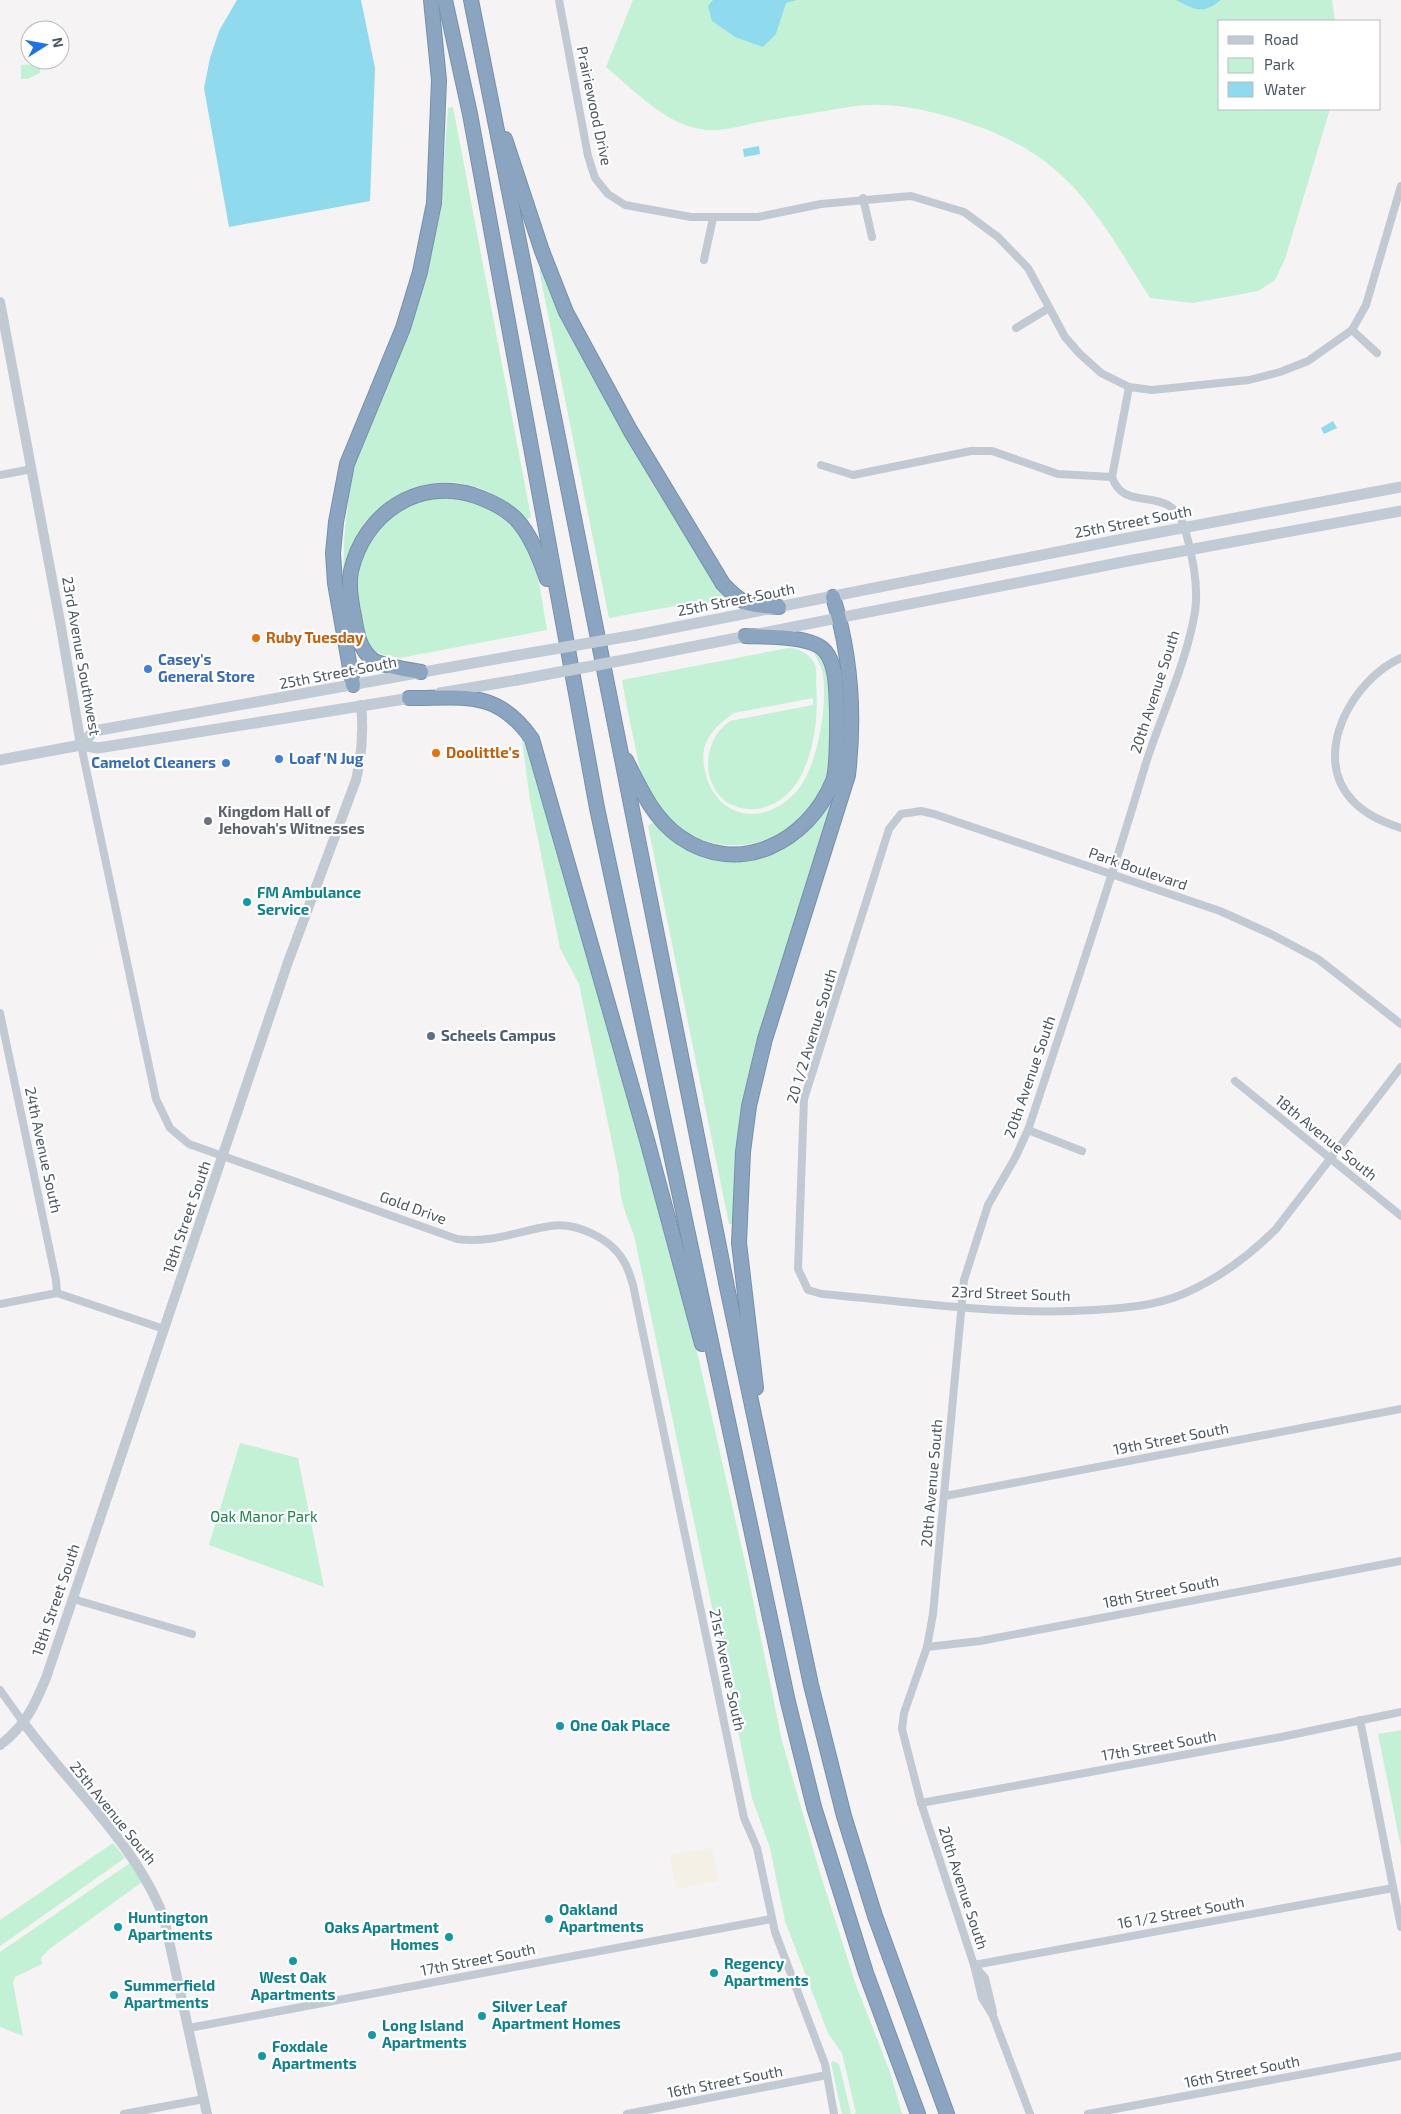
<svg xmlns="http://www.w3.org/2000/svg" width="1401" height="2114" viewBox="0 0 1401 2114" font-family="'Exo 2',sans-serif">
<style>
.green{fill:#c3f1d5}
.sand{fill:#f5f0e5}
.water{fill:#90daee}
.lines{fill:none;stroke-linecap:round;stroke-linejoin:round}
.motorway-casing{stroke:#7690ad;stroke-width:16}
.minor{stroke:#c1cad2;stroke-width:8}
.tertiary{stroke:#c1cad2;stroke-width:10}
.secondary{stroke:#c1cbd6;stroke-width:11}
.motorway{stroke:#8ba5c1;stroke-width:14}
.secondary-bridge{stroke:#c1cbd6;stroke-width:11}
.food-dot{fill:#e8710a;stroke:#fff;stroke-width:2}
.shop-dot{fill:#3f7fe0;stroke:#fff;stroke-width:2}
.worship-dot{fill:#6b7280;stroke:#fff;stroke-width:2}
.culture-dot{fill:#0f9aa8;stroke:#fff;stroke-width:2}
.service-dot{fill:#5c6f8a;stroke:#fff;stroke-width:2}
.labels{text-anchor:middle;stroke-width:4.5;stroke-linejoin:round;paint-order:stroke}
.street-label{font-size:15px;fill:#4a5661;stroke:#fff}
.food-label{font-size:15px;font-weight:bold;fill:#c56008;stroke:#fff;text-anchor:start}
.shop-label{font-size:15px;font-weight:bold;fill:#366cbe;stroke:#fff;text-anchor:start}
.worship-label{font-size:15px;font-weight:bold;fill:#5b616d;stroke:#fff;text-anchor:start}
.culture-label{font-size:15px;font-weight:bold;fill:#0d838f;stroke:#fff;text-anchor:start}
.service-label{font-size:15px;font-weight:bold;fill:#4e5e75;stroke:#fff;text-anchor:start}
.park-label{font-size:15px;fill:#17864f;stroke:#fff}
</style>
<rect width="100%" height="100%" fill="#f5f3f3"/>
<g class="green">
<path d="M633,0H1332L1335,21H1220V109H1330L1285,259L1275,280L1258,291L1193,303L1150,298C1092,205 1065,151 953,118C919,108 884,101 849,107C819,112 789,117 759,122C740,126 720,133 700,129C664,123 633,89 606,67Z"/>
<path d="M40,64V73L27,79H21V65Z"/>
<path d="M453,107L531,517L526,520C484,470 406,469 366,523C352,541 350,563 344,584C342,541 347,495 358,453L424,279L442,191L448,108Z"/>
<path d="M544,267L728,601L726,604L697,602L609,618L539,270Z"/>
<path d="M436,495L483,501L511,521L535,559L547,630L400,658L384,655L375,651L367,642L357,595L358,569L362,555L378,526L407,504Z"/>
<path d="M788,648C799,648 811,654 815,665C817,670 816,678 816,684C820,727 810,802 756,809C746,810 732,807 724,800C699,778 705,738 730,721L813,705V698L734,713C715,726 700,741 704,765C711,816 760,830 795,793C818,770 829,701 822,670C820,664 816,658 814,652L817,650C832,671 833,700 831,726C830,752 830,776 817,799C790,845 730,858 685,832C667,822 655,804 646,787C640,776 639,762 636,750C631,727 626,703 622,680Z"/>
<path d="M521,732L529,740L680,1277L747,1571L782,1741L820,1873L856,1985L890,2072L902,2114H842L831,2063L833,2061L839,2064L851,2114L856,2113L842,2053L828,2033L785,1921L770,1848L752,1798L634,1235C626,1216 619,1196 619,1176L579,984L560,948L530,800Z"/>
<path d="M833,794L837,796L775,992L736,1224H729L648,826L654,822L676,841L701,853L789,844L808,829L821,814Z"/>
<path d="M240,1443L298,1458L324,1587L209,1545Z"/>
<path d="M1401,1730V1847L1378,1734Z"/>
<path d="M113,1843L125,1858L0,1946V1920Z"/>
<path d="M130,1863L142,1882L48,1950L41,1958L42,1964L15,1977L13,1983L23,2036L0,2027V1952Z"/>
</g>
<path class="sand" d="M712,1848L718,1881L676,1889L670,1855Z"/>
<g class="water">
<path d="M237,0H361L375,68L370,201L229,227L204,88L210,58L219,31Z"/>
<path d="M713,0H797L786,3L776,34L763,47L735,37L712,21L708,6Z"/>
<path d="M1176,0H1221C1202,15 1196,10 1176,0Z"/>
<path d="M759,146L760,154L744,157L743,149Z"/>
<path d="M1333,421L1337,428L1324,434L1321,428Z"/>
</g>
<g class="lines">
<defs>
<g id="motorway">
<path d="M445,0L470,114L597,808L788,1702L814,1807L866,1973L918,2114"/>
<path d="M471,0L727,1287L811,1685L844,1816L875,1916L947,2114"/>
<path d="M505,139L542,251L566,312L630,430L723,584C745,607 749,605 779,607"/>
<path d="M421,672C409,670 382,666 373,660C359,649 357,633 354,616C351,602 348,586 351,571C364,514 417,478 473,495C488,500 505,508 516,519C531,535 540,559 547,579"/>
<path d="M353,685L335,583L333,553L336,522L347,464L403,328L420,272L434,203L439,80L431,0"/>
<path d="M409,698C465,698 497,689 532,739L647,1140L702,1344"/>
<path d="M626,760C640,788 653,818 680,837C739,878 808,842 833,781C838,767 837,725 837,709C836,691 837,665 825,651C812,635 764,637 745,636"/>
<path d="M756,1388L739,1243L743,1152L749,1106L765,1039L848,775C855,715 851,655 833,597"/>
</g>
</defs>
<use href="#motorway" class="motorway-casing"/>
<g class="minor">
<path d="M559,0L588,156L595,178L608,194L625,205L691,217H758L821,204L911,196L964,212L998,237L1028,268L1065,337L1079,353L1101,373L1129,387L1152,390L1249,380L1280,372L1308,361L1352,330L1366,305L1401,186"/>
<path d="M863,198L872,237"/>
<path d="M704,260L713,218"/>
<path d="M1016,328L1049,308"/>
<path d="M1352,330L1377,353"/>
<path d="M821,465L853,475L971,451H992L1058,474L1112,477"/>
<path d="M0,475L32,469"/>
<path d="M1401,658C1353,679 1310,755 1352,800C1366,815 1383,822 1401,828"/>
<path d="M81,745L156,1099L170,1128L189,1144L457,1239C489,1244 519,1231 550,1226C576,1222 610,1238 623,1260C628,1267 630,1276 633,1285L744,1818L757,1848L775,1932L825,2064L834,2114"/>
<path d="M0,1013L56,1280L57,1293"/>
<path d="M1401,1024L1318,959L1271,934L1220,911L934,814L921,811L901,814L889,829L804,1099L798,1269L808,1290L822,1294C912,1302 1003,1316 1094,1310C1124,1308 1155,1306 1183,1294C1218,1279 1249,1256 1276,1229L1401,1067"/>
<path d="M1235,1081L1401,1216"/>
<path d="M1028,1130L1082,1151"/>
<path d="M0,1304L57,1293L164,1329"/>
<path d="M945,1496L1401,1409"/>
<path d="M73,1599L192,1634"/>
<path d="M927,1647L980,1641L1401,1561"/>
<path d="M0,1690L23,1722"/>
<path d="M1360,1720L1401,1927"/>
<path d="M921,1803L1281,1737L1401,1712"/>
<path d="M974,1965L1393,1888"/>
<path d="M974,1965L985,1978L993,2012"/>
<path d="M189,2028L771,1919"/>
<path d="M124,2114L204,2099"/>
<path d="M627,2114L827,2075"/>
<path d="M1030,2114L993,2016L982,1998L974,1965L921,1803L902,1729L904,1713L927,1647L933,1614L964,1280L988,1205L1015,1158L1028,1130C1068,1009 1109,888 1145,766C1161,715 1186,665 1195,612C1199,585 1192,555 1185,529C1170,480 1125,516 1112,477L1129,387"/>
<path d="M1088,2114L1401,2056"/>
</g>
<g class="tertiary">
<path d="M0,302L61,627L81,745"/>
<path d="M23,1722C70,1786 136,1844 164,1918L207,2114"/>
<path d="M0,1745C25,1726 34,1707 46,1678L288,962L356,780C362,754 364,732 361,705"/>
</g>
<g class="secondary">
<path d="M636,635L1118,540L1401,487"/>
<path d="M640,657L1128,561L1401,511"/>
<path d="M440,693L517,680"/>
<path d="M81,745L94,731L513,656"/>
<path d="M0,760L81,745L98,748L417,697"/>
</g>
<use href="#motorway" class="motorway"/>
<g class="secondary-bridge">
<path d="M513,656L636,635"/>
<path d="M517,680L640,657"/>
</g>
</g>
<g class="food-dot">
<circle cx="256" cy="638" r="5"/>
<circle cx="436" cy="753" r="5"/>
</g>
<g class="shop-dot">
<circle cx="148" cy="669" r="5"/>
<circle cx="279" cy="759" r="5"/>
<circle cx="226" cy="763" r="5"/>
</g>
<circle class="worship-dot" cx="208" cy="821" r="5"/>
<g class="culture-dot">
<circle cx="247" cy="902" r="5"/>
<circle cx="560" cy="1726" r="5"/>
<circle cx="549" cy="1919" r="5"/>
<circle cx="118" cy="1927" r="5"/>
<circle cx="449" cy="1937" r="5"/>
<circle cx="293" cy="1961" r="5"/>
<circle cx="714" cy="1973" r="5"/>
<circle cx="114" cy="1995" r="5"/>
<circle cx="482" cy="2016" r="5"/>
<circle cx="372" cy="2035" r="5"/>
<circle cx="262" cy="2056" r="5"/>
</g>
<circle class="service-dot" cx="431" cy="1036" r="5"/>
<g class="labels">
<g class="street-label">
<text transform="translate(594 106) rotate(78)" y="5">Prairiewood Drive</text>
<text transform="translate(1133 522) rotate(-11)" y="5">25th Street South</text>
<text transform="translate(736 600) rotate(-11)" y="5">25th Street South</text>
<text transform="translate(81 656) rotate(80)" y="5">23rd Avenue Southwest</text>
<text transform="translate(338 673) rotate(-11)" y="5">25th Street South</text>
<text transform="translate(1155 692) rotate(-72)" y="5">20th Avenue South</text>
<text transform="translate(1138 869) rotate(19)" y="5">Park Boulevard</text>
<text transform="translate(812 1036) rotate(-73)" y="5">20 1/2 Avenue South</text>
<text transform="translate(1030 1077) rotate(-71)" y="5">20th Avenue South</text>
<text transform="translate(1326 1138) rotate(39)" y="5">18th Avenue South</text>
<text transform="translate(43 1150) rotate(78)" y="5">24th Avenue South</text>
<text transform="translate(413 1208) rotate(20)" y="5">Gold Drive</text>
<text transform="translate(187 1217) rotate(-71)" y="5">18th Street South</text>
<text transform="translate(1011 1294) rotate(2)" y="5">23rd Street South</text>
<text transform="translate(1171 1439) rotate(-11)" y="5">19th Street South</text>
<text transform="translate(932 1483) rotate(-85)" y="5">20th Avenue South</text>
<text transform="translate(1161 1592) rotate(-11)" y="5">18th Street South</text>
<text transform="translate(56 1600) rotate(-71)" y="5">18th Street South</text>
<text transform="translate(727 1670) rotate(78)" y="5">21st Avenue South</text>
<text transform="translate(1159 1746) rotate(-10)" y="5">17th Street South</text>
<text transform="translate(113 1813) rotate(51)" y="5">25th Avenue South</text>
<text transform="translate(963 1888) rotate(72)" y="5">20th Avenue South</text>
<text transform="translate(1181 1913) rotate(-10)" y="5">16 1/2 Street South</text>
<text transform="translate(478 1960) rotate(-11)" y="5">17th Street South</text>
<text transform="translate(1242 2072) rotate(-11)" y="5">16th Street South</text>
<text transform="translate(725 2082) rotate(-11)" y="5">16th Street South</text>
</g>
<g class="food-label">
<text x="266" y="643">Ruby Tuesday</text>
<text x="446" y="758">Doolittle's</text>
</g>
<g class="shop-label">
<text x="158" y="665">Casey's<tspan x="158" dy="17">General Store</tspan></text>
<text x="289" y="764">Loaf 'N Jug</text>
<text x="216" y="768" text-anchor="end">Camelot Cleaners</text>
</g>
<g class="worship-label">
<text x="218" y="817">Kingdom Hall of<tspan x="218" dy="17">Jehovah's Witnesses</tspan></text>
</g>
<g class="culture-label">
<text x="257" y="898">FM Ambulance<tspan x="257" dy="17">Service</tspan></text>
<text x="570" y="1731">One Oak Place</text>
<text x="559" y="1915">Oakland<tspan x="559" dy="17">Apartments</tspan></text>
<text x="128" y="1923">Huntington<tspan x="128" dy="17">Apartments</tspan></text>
<text x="439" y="1933" text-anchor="end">Oaks Apartment<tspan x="439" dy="17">Homes</tspan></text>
<text x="724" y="1969">Regency<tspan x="724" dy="17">Apartments</tspan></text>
<text x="293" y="1983" text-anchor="middle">West Oak<tspan x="293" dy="17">Apartments</tspan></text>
<text x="124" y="1991">Summerfield<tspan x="124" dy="17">Apartments</tspan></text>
<text x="492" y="2012">Silver Leaf<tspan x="492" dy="17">Apartment Homes</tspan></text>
<text x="382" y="2031">Long Island<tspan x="382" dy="17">Apartments</tspan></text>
<text x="272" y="2052">Foxdale<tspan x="272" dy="17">Apartments</tspan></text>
</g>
<g class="service-label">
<text x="441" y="1041">Scheels Campus</text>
</g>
<g class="park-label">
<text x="264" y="1522">Oak Manor Park</text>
</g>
</g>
<rect x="1218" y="20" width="162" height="90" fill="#ffffff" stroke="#b7bbc0"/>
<rect x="1228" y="36" width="25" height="8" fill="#c1cbd6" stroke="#b7bbc0"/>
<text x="1264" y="45" font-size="15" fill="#4a5661">Road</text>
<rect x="1228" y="58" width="25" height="15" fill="#c3f1d5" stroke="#b7bbc0"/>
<text x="1264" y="70" font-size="15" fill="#4a5661">Park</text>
<rect x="1228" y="82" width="25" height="15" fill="#90daee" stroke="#b7bbc0"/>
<text x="1264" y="95" font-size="15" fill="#4a5661">Water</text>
<g transform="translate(45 45) rotate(79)"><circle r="24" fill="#ffffff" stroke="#b7bbc0"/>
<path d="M0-4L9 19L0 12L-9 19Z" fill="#1a73e8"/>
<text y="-8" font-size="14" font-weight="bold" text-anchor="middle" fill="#4a5661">N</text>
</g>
</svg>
